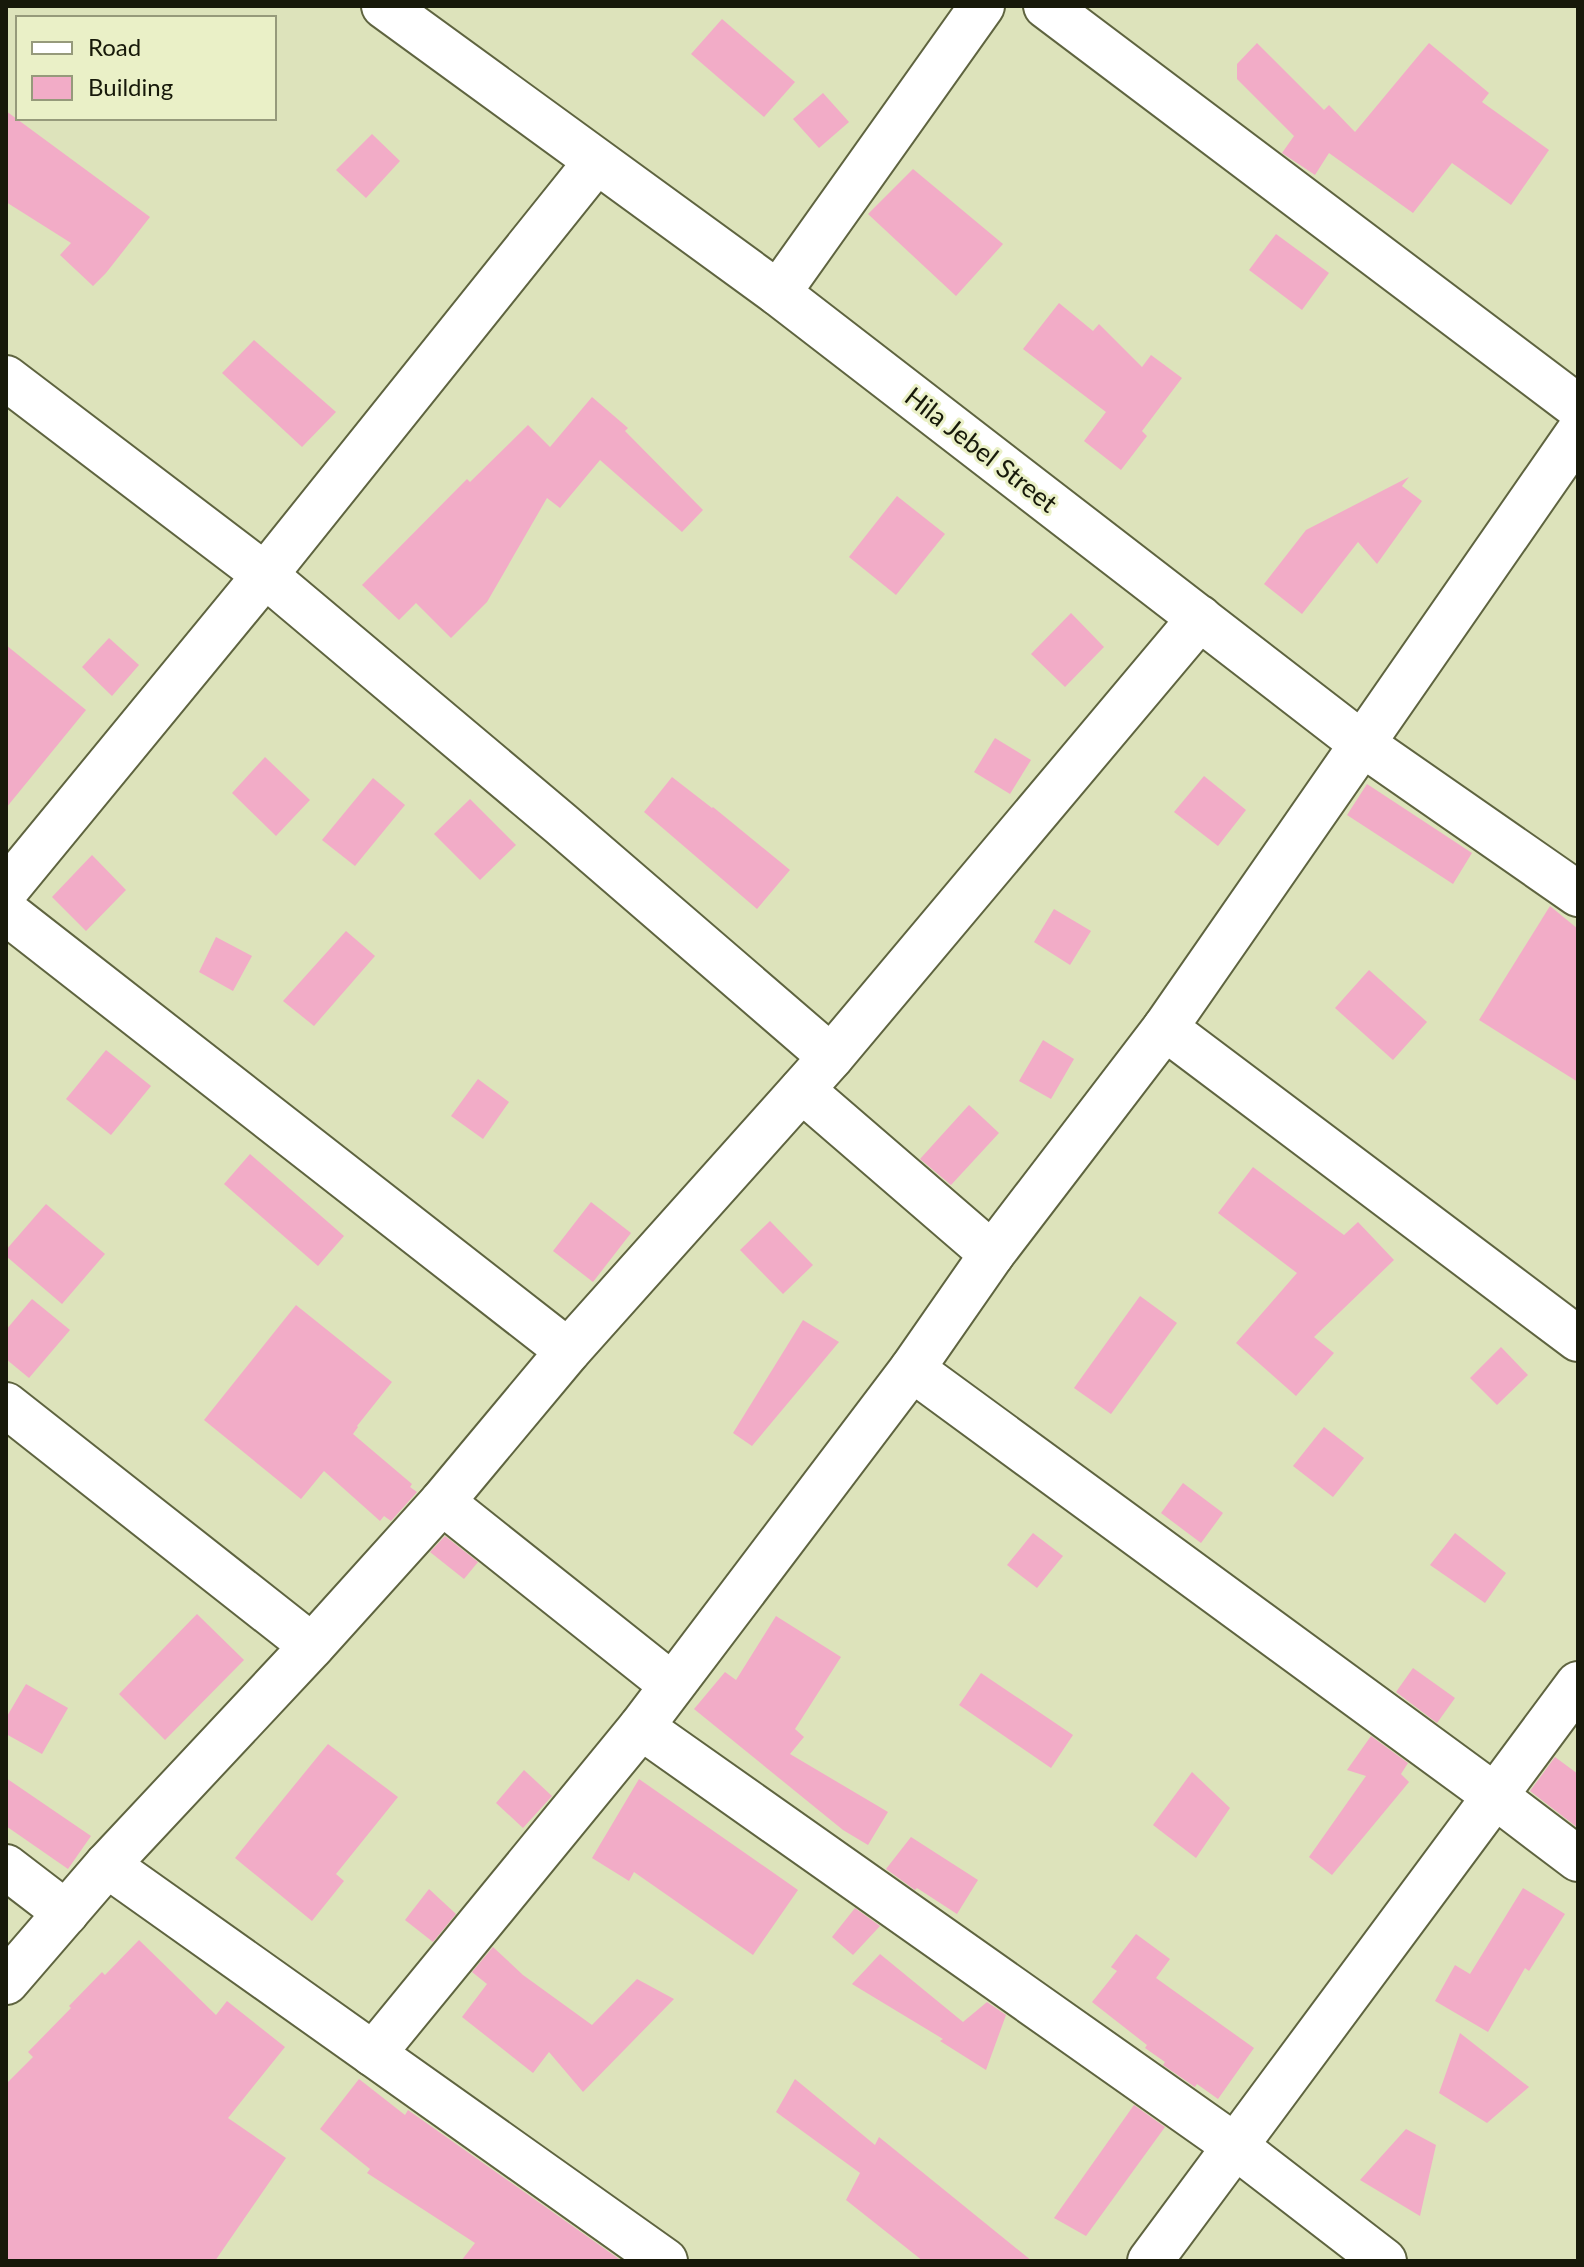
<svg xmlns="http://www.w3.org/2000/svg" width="1584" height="2267" viewBox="0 0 1584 2267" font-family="Lato,sans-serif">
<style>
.building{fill:#f2acc7}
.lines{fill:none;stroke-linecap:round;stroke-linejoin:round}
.minor-casing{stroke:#5f6440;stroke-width:48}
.minor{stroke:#fff;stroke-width:44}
.labels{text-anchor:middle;stroke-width:6;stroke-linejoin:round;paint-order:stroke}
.street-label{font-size:26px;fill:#17190a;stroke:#eaf0c7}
</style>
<rect width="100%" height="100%" fill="#dde3bb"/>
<g class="building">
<path d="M722,19L795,82L764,117L691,54Z"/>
<path d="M1257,43L1324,110L1329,105L1355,132L1429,43L1489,93L1482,102L1549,150L1511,205L1452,163L1413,213L1329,153L1315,175L1282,153L1294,136L1237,79V64Z"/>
<path d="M823,93L849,122L819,148L793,119Z"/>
<path d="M6,111L150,217L106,273L93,286L60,255L71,243L6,202Z"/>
<path d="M372,134L400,161L366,198L336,170Z"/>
<path d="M913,169L1003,244L956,296L868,214Z"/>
<path d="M1276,234L1329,273L1302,310L1249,270Z"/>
<path d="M1059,303L1093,331L1099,324L1142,367L1151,355L1182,378L1142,431L1147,436L1121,470L1084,441L1106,412L1023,349Z"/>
<path d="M254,340L336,412L302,447L222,373Z"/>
<path d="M592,397L628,428L625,431L703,510L682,532L600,460L560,508L547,498L487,602L451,638L416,603L399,620L362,585L467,479L470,482L528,425L550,447Z"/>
<path d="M1409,477L1402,486L1422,501L1377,564L1358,542L1302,614L1264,584L1306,530Z"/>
<path d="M897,496L945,534L896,595L849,557Z"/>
<path d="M1071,613L1104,647L1065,687L1031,654Z"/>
<path d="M109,638L139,665L112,696L82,667Z"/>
<path d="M6,645L86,710L6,808Z"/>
<path d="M995,738L1031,760L1010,794L974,772Z"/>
<path d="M265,757L310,800L276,836L232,793Z"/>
<path d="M1204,776L1246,810L1218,846L1174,812Z"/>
<path d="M672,777L712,808L713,807L790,870L757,909L644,812Z"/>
<path d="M373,778L405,805L355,866L322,840Z"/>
<path d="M1367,784L1472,853L1453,884L1347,815Z"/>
<path d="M470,799L516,845L480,880L434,834Z"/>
<path d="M92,855L126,890L86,931L52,897Z"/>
<path d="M1550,906L1578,929V1082L1479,1020Z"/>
<path d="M1054,909L1091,931L1070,965L1034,942Z"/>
<path d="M346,931L375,956L314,1026L283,1001Z"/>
<path d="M216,937L252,956L233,991L199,972Z"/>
<path d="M1369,970L1427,1022L1393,1060L1335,1008Z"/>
<path d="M1043,1040L1074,1059L1051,1099L1019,1081Z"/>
<path d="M106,1050L151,1086L111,1135L66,1099Z"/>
<path d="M478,1079L509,1102L483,1139L451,1116Z"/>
<path d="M969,1105L999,1133L951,1185L920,1159Z"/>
<path d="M250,1154L344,1236L318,1266L224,1184Z"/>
<path d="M1253,1167L1344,1235L1358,1222L1394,1260L1314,1337L1334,1353L1296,1396L1236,1343L1297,1273L1218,1213Z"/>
<path d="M591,1202L631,1233L593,1282L553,1251Z"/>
<path d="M46,1204L105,1254L62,1304L6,1256V1250Z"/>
<path d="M770,1221L813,1265L783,1294L740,1250Z"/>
<path d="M1140,1296L1177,1323L1111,1414L1074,1388Z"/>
<path d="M32,1299L70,1330L29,1378L6,1359V1330Z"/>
<path d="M296,1305L392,1382L357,1426L358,1427L353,1434L412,1484L410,1487L417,1492L391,1521L384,1516L380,1521L324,1471L301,1499L204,1420Z"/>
<path d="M803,1320L839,1342L752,1446L733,1433Z"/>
<path d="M1501,1347L1528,1375L1497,1405L1470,1378Z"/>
<path d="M1324,1427L1364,1458L1333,1497L1293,1466Z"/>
<path d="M1183,1483L1223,1513L1201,1543L1161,1513Z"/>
<path d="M1033,1533L1063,1556L1037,1588L1007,1565Z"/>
<path d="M1455,1533L1506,1573L1485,1603L1430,1565Z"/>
<path d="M445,1536L478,1562L464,1579L430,1552Z"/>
<path d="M197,1614L244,1660L165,1740L119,1694Z"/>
<path d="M776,1616L841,1657L795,1729L804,1737L790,1754L888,1812L868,1845L843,1830L694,1709L725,1672L736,1680Z"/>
<path d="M1413,1668L1455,1698L1437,1723L1396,1692Z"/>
<path d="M981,1673L1073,1735L1051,1768L959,1705Z"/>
<path d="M26,1684L68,1708L42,1754L6,1734V1718Z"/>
<path d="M1371,1736L1408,1763L1401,1774L1409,1782L1332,1875L1309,1857L1366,1776L1347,1770Z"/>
<path d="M328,1744L398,1797L336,1874L344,1881L312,1921L235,1858Z"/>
<path d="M1555,1757L1578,1774V1828L1530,1791Z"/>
<path d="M524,1770L552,1796L523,1828L496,1803Z"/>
<path d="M1192,1772L1230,1808L1196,1858L1153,1825Z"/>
<path d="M6,1778L91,1836L68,1869L6,1826Z"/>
<path d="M639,1779L798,1890L753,1955L634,1872L629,1881L592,1858Z"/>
<path d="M911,1837L978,1880L957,1914L917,1888L915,1890L886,1869Z"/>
<path d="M1523,1888L1565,1914L1529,1971L1525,1968L1488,2032L1435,2001L1455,1965L1470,1974Z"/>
<path d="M429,1889L456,1914L433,1942L405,1920Z"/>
<path d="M855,1908L880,1926L853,1955L832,1937Z"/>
<path d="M1136,1934L1170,1959L1156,1978L1254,2048L1218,2099L1197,2084L1195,2087L1163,2065L1165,2062L1145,2048L1147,2045L1092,2002L1117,1971L1111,1967Z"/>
<path d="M139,1940L216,2015L227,2001L285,2047L228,2118L286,2158L215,2261H6V2084L33,2057L28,2052L71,2008L69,2006L102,1972L105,1975Z"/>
<path d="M493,1947L523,1975L592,2025L637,1979L674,1999L583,2092L549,2052L533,2073L462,2017L487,1984L472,1972Z"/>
<path d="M880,1954L963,2022L987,2002L1006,2015L986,2070L940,2041L943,2039L852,1984Z"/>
<path d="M1460,2033L1529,2087L1487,2123L1439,2093Z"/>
<path d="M359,2079L405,2115L408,2110L622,2261H461L475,2243L367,2173L370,2169L320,2129Z"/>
<path d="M795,2079L875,2145L879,2137L1032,2261H923L846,2200L860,2173L776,2112Z"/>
<path d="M1134,2105L1165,2127L1086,2236L1054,2218Z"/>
<path d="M1406,2129L1436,2145L1420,2216L1360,2180Z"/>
</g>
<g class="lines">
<defs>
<g id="minor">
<path d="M384,6L778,293L1361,743L1578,894"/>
<path d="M1046,6L1578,407"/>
<path d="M778,293L982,6"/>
<path d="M6,378L265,575L561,824L831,1057"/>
<path d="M6,890L265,575L596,162"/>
<path d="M6,912L568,1351"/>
<path d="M1165,1028L1578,1339"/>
<path d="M802,1090L992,1254"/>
<path d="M912,1369L1495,1796L1578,1859"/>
<path d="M6,1405L312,1646"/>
<path d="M442,1502L672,1685"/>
<path d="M641,1727L1235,2146L1384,2261"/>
<path d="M107,1865L665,2261"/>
<path d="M6,1867L66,1913"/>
<path d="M6,1982L107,1865L312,1646L442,1502L568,1351L831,1057L1200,618"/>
<path d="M373,2054L641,1727L912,1369L992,1254L1165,1028L1578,433"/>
<path d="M1150,2261L1578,1684"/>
</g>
</defs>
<use href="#minor" class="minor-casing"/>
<use href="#minor" class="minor"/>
</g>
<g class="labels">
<g class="street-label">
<text transform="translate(981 450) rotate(38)" y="9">Hila Jebel Street</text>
</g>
</g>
<rect width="1584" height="2267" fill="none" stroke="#17190a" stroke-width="16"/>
<rect x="16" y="16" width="260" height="104" fill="#eaf0c7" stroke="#969a7b" stroke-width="2"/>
<rect x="32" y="42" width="40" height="12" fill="#ffffff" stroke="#969a7b" stroke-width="2"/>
<text x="88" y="56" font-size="24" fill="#17190a">Road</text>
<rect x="32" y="76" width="40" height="24" fill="#f2acc7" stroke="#969a7b" stroke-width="2"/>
<text x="88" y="96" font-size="24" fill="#17190a">Building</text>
</svg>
